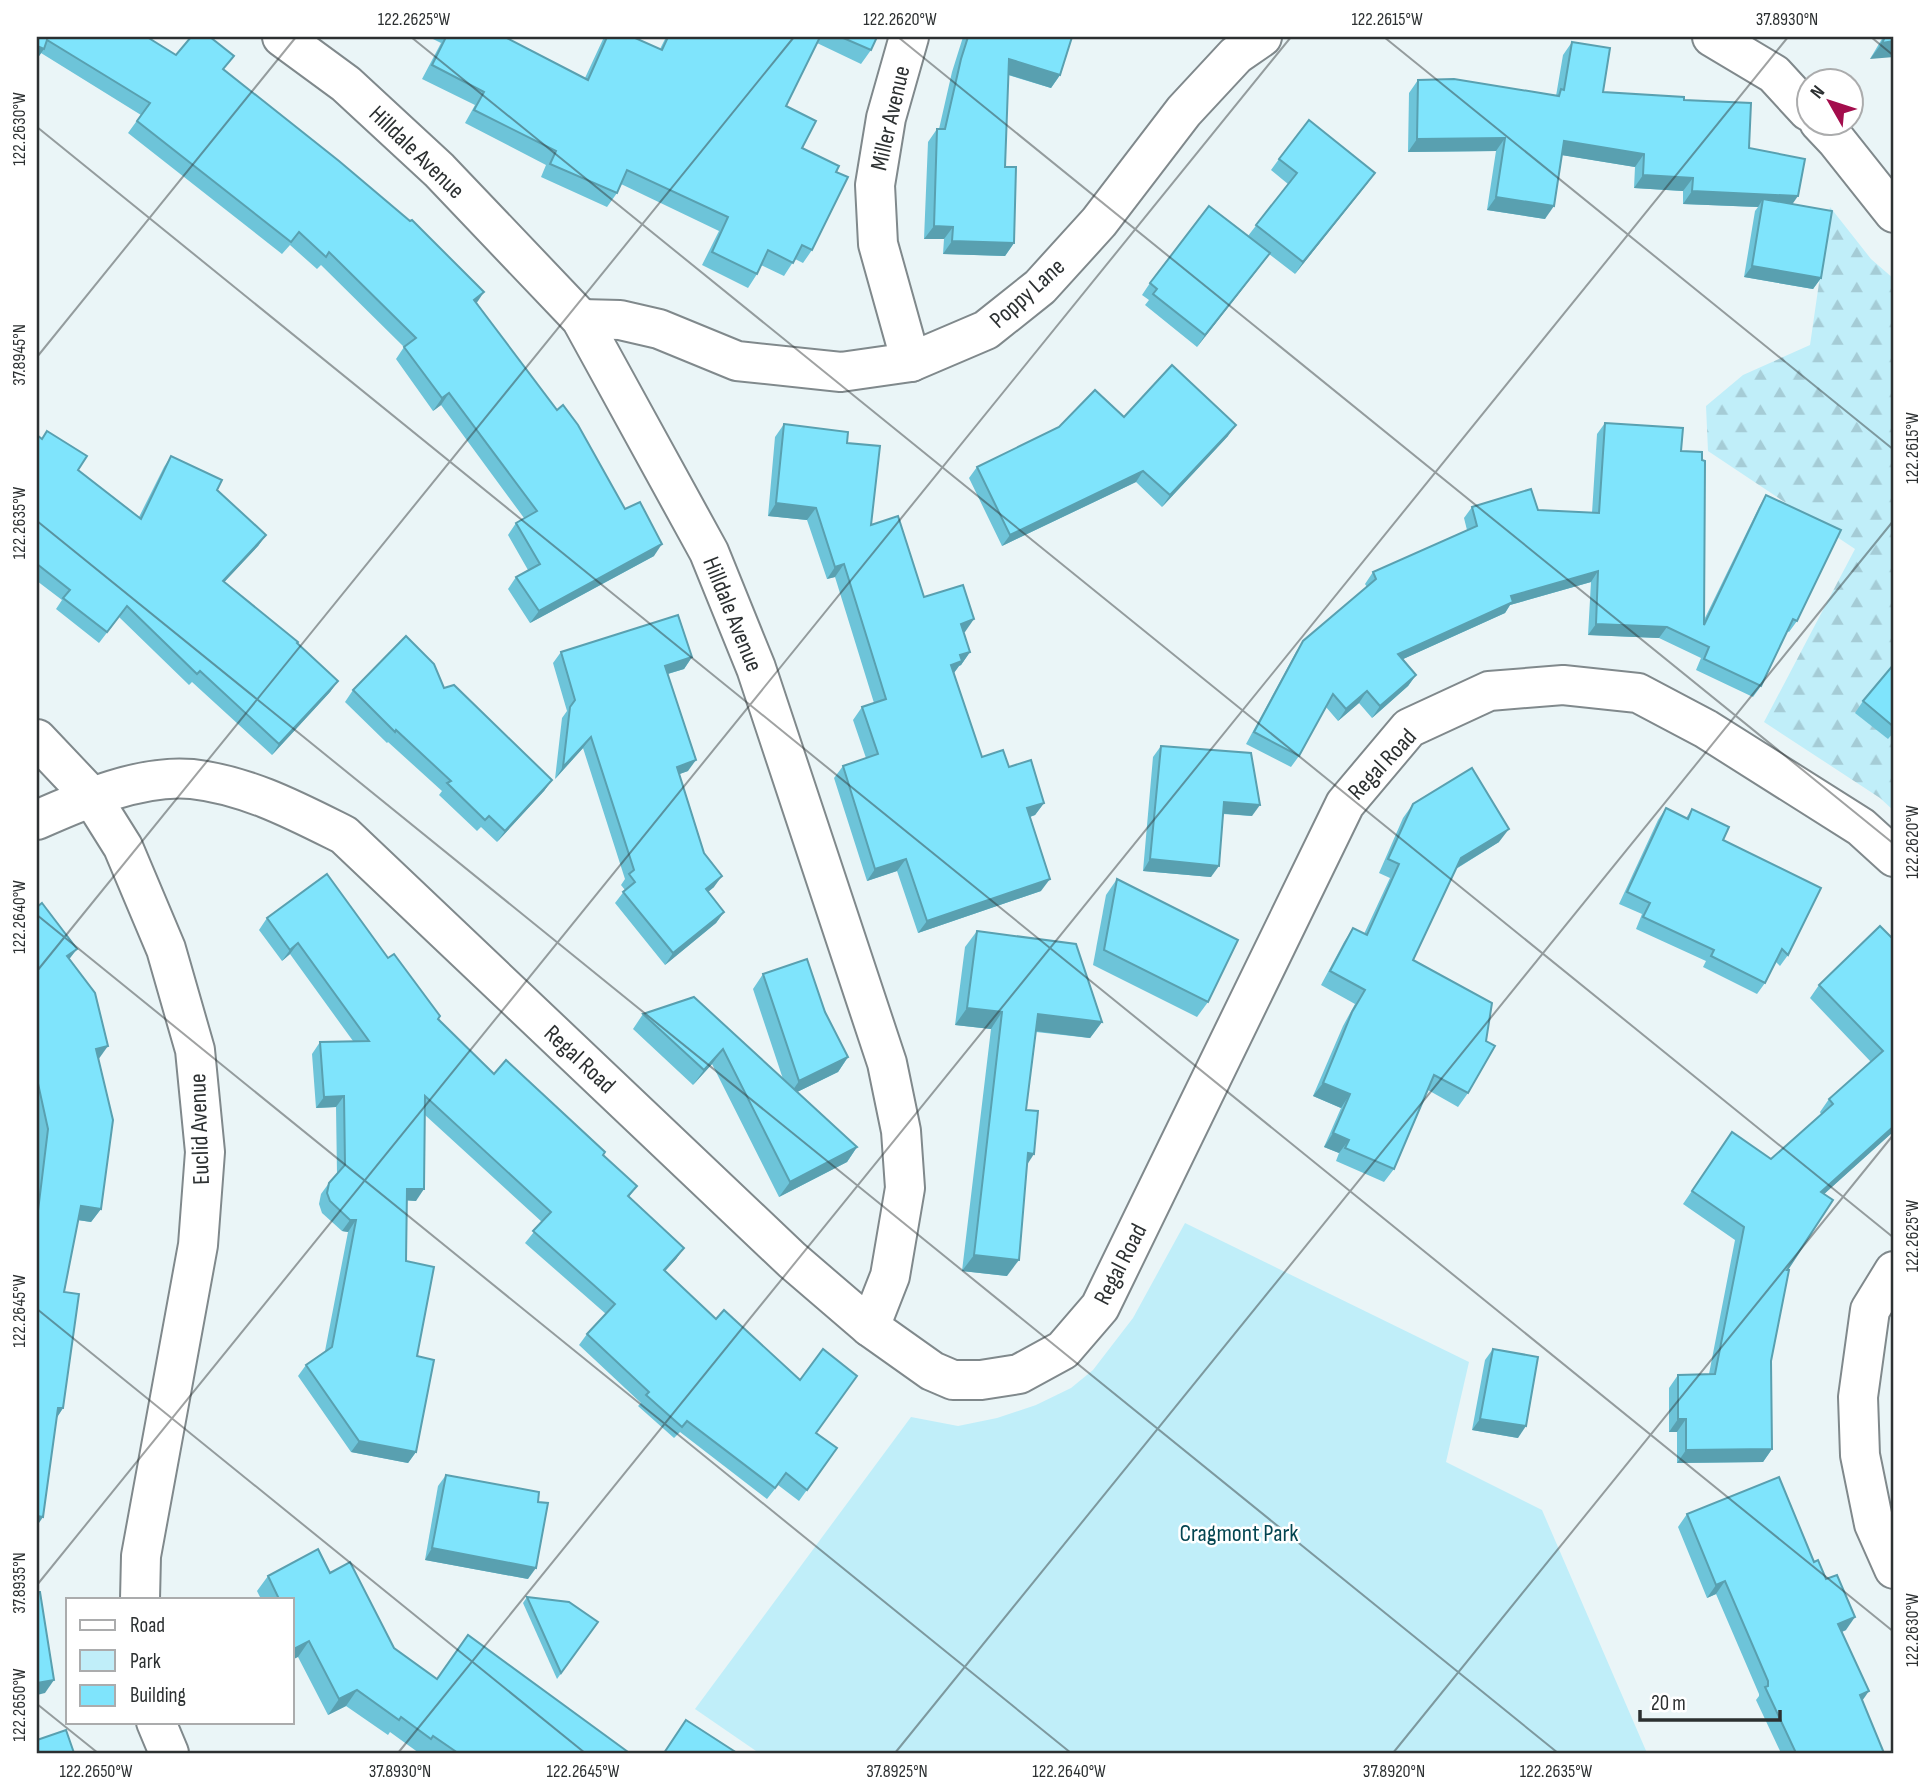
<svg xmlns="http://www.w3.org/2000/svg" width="1931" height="1790" viewBox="0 0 1931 1790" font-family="'Sofia Sans Condensed',sans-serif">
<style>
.forest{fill:url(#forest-firs)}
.green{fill:#c0eef9}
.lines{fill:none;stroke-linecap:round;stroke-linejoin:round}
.minor-casing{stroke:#80898c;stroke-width:42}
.minor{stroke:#fff;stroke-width:38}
.wall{fill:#6dc4d9}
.shaded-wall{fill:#59a0b0}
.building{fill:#7fe4fc;stroke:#59a0b0;stroke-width:2}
.ticks{fill:none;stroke:#2c3031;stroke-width:2;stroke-opacity:0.45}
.labels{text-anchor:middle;stroke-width:5;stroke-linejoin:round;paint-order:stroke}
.street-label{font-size:24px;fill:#2c3031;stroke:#fff}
.park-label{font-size:24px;fill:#034551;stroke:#fff}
.neatline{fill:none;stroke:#2c3031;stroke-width:2.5}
.ticks-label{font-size:18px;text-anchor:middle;fill:#2c3031}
</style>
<defs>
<pattern id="forest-firs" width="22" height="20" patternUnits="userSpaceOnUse" patternTransform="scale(1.75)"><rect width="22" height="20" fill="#c0eef9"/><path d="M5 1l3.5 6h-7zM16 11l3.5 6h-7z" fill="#a5ccd6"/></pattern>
</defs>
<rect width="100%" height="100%" fill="#eaf5f7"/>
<path class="forest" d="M1830,207L1871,259L1894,279V811L1880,798L1764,722L1855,549L1708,451L1706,406L1743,375L1810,345Z"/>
<path class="green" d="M1185,1223L1469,1362L1446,1462L1542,1510L1647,1753H759L695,1709L911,1417L958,1426L997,1418L1036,1405L1071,1388L1093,1370L1133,1318Z"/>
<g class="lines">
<defs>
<g id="minor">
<path d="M282,37L346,84L439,170L581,319L709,552L756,668L887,1063L901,1131L905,1188L890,1276L870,1327"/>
<path d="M909,37L886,118L875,185L878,244L911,362"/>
<path d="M1712,37L1774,74L1808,111"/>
<path d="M1819,122L1836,140L1894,213"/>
<path d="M581,319L620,320L659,329L737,361L841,372L911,362L986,330L1040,287L1099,222L1184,111L1236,55L1262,37"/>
<path d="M37,739L91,796L123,847L166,949L195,1050L205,1152L198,1245L141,1556L140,1599"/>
<path d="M37,820C82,800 142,774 192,779C247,785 296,811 344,835L792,1260L870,1327L932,1371L953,1380H981L1019,1374L1063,1350L1100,1307L1345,804L1409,728L1489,691L1563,685L1638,693L1706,729L1861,827L1894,857"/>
<path d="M1894,1271L1870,1310L1858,1397L1860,1455L1874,1524L1894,1569"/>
<path d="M156,1722L169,1753"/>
</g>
</defs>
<use href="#minor" class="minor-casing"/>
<use href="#minor" class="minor"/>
</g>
<g class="wall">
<path d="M37,37L176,55L224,70L477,303L625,509L654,556L530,623L508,589L516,577L528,570L508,535L516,523L524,518L441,405L433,411L396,359L404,347L321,265L317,269L290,245L282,254L128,133L141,115L41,53L37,59Z"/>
<path d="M429,37H505L585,78L604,37H633L660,49L666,37H877L871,50L861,64L817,43L786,106L802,148L836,172L812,250L803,263L795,259L784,276L761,265L757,274L748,288L702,265L719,231L621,184L617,193L607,207L541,177L546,165L465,123L475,105L422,79L441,43Z"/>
<path d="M963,37H1072L1060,75L1051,88L1008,75L1005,167L1014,243L1005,256L943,254L944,239H924L928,142L937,129H939L952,72Z"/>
<path d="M1883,37H1894L1870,59Z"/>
<path d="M1572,42L1603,92L1684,100L1749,148L1793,204L1821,278L1813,289L1744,277L1755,211L1758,207L1683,204V191L1634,188L1635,167L1562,155L1545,219L1487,210L1496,151L1408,152L1409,93L1418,80L1556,96L1563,55Z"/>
<path d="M1279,159L1375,173L1295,274L1269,254L1197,347L1145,305L1149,300L1142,295L1150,283L1248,236L1288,184L1271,170Z"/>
<path d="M1124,417L1228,436L1162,507L1136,482L1002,546L969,478L977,467Z"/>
<path d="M1605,423L1681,451L1704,620L1759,507L1766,495L1797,621L1789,632L1787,631L1761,686L1753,697L1696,670L1701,658L1659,638L1588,635L1591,582L1510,605L1505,613L1403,659L1416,675L1408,686L1372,718L1359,703L1338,721L1326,707L1299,756L1291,767L1246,744L1296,652L1303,641L1367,587L1365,584L1373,572L1467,530L1464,518L1472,507L1592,513L1597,434Z"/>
<path d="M784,424L847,443L871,525L924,597L965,632H964L970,652L961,665L959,666L954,673L982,757L1009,767L1044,803L1035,815L1030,817L1041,891L918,933L897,871L867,881L834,778L843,766L866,758L853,720L862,707L874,703L835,577L827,579L807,520L768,516L775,437Z"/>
<path d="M37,435L78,470L139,517L164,467L171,456L217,490L266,535L258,546L224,582L297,643L338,681L330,692L272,755L192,682L189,685L119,617L99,643L56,609L62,600L37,581Z"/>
<path d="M561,652L692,657L684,669L668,674L688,771L679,774L714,887L708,892L724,912L716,923L665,965L615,903L625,890L621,885L625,879L583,748L555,779L562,718L567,711L553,663Z"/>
<path d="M1894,664V732L1888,739L1855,713L1863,701Z"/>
<path d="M444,688L552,780L544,791L497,842L481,827L477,831L439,795L442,791L388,742L387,743L345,702L353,690Z"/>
<path d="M1161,746L1252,816L1223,814L1211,877L1143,871L1153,757Z"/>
<path d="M1413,804L1499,842L1456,869L1413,960L1468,1093L1458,1107L1428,1090L1394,1169L1384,1182L1336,1161L1339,1153L1324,1147L1341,1108L1313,1096L1343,1026L1355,1004L1321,985L1344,942L1353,928L1364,934L1390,878L1379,873L1403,818Z"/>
<path d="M1666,808L1686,818L1692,809L1723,840L1788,955L1780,966L1776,962L1765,983L1757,994L1703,967L1706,961L1636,929L1642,914L1619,904L1658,820Z"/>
<path d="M1117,879L1208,1002L1197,1017L1093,965L1106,895Z"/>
<path d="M37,907L77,949L69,959L98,1060L101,1209L91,1222L78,1220L64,1292L63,1408L56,1419L37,1526V1159L39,1143L37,1133Z"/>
<path d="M267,918L388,958L438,1019L494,1074L603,1155L637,1186L629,1197L684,1248L676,1259L665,1271L816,1433L837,1448L799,1501L778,1485L767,1499L680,1432L674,1438L638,1406L641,1403L579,1345L587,1334L606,1314L525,1243L542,1222L425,1115L416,1201L407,1200L406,1261L417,1356L416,1452L408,1463L351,1452L298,1376L306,1365L325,1351L348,1232L342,1231L322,1213L319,1204L321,1194L329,1183L337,1174L336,1107L316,1108L312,1054L320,1042L353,1041L290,954L282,961L259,930Z"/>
<path d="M977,931L1102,1022L1090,1038L1036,1032L1026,1110L1007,1276L962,1271L991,1029L955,1025L965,947Z"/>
<path d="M1894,940V1131L1824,1194L1787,1270L1771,1361L1772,1449L1763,1462L1677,1463V1432H1669V1388L1678,1375L1709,1374L1735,1240L1683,1204L1732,1132L1771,1159L1821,1114L1820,1112L1829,1099L1871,1062L1810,998L1819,985Z"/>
<path d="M763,974L825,1012L848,1057L838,1072L797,1092L857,1147L847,1162L779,1197L712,1064L693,1085L633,1029L643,1014L694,997L783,1079L753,989Z"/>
<path d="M1493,1349L1518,1438L1472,1430L1485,1360Z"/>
<path d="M446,1475L528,1579L425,1560L438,1486Z"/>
<path d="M1687,1514L1814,1562L1846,1630L1842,1632L1862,1701L1884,1753H1781L1756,1700L1759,1696V1694L1716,1594L1707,1598L1678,1527Z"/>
<path d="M330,1573L394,1648L437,1679L628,1753H426L423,1751L421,1753H419L390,1732L388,1735L346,1706L328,1715L298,1657L292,1599H261L257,1591L268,1576Z"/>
<path d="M527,1597L598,1622L557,1679L523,1603Z"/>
</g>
<g class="shaded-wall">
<path d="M1894,41V57L1870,59L1882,43Z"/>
<path d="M37,46L44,49L37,59Z"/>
<path d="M1009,59L1060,75L1051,88L1000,72Z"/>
<path d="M1505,138L1496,151L1408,152L1417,139Z"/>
<path d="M1564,141L1644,154L1635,167L1555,154Z"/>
<path d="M1375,173L1367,184L1295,274L1303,262Z"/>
<path d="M1643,175L1693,178L1683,191L1634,188Z"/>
<path d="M1692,191L1798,196L1789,209L1763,199L1758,207L1683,204Z"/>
<path d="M1496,197L1554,206L1545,219L1487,210Z"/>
<path d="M934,226L953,227L944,239H924Z"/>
<path d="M952,241L1014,243L1005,256L943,254Z"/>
<path d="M1270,253L1262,264L1197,347L1205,335Z"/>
<path d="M1752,266L1821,278L1813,289L1744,277Z"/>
<path d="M484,292L476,304L474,300Z"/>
<path d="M449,393L441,405L433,411L442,398Z"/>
<path d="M1236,425L1228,436L1162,507L1170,495Z"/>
<path d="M1143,471L1136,482L1002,546L1010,535Z"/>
<path d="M776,503L816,508L807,520L768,516Z"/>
<path d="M266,535L258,546L215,592L223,581Z"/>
<path d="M662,544L654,556L530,623L539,611Z"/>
<path d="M844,564L835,577L827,579L835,567Z"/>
<path d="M1598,571L1591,582L1510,605L1505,613L1390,665L1398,654L1511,596Z"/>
<path d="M974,619L965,632L952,636L961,624Z"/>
<path d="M1596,624L1667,627L1659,638L1588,635Z"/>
<path d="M970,652L961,665L959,666L953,674L951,665L960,655Z"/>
<path d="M692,657L684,669L657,677L665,666Z"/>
<path d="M1416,675L1408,686L1372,718L1380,706Z"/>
<path d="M338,681L330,692L272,755L279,744Z"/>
<path d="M1367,691L1359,703L1338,721L1346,709Z"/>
<path d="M591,737L583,748L555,779L563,767Z"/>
<path d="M696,760L688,771L669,778L677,767Z"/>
<path d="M552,780L544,791L497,842L505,831Z"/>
<path d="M1224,802L1260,805L1252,816L1216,813Z"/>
<path d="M1044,803L1035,815L1018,821L1027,808Z"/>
<path d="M1509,829L1499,842L1452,871L1461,858Z"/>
<path d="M906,859L897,871L867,881L875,869Z"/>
<path d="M1150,859L1219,866L1211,877L1143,871Z"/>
<path d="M722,876L714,887L698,900L706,889Z"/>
<path d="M1050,879L1041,891L918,933L927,921Z"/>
<path d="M724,912L716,923L665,965L673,953Z"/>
<path d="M298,943L290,954L282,961L290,950Z"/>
<path d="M77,949L67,962V956Z"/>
<path d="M967,1008L1002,1012L991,1029L955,1025Z"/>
<path d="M1038,1014L1102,1022L1090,1038L1027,1030Z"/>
<path d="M108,1046L98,1060L96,1049Z"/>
<path d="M723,1049L712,1064L693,1085L704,1070Z"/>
<path d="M848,1057L838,1072L789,1096L799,1081Z"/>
<path d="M1323,1083L1350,1094L1341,1108L1313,1096Z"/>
<path d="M344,1096L336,1107L316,1108L324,1097Z"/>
<path d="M1894,1126V1131L1812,1205L1821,1192Z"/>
<path d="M1333,1133L1349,1140L1339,1153L1324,1147Z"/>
<path d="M857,1147L847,1162L779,1197L790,1182Z"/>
<path d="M1028,1153L1034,1154L1023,1171Z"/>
<path d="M407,1189H424L416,1201L399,1200Z"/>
<path d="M81,1206L101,1209L91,1222L71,1219Z"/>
<path d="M350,1220H356L348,1232L342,1231Z"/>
<path d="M684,1248L676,1259L656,1281L664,1270Z"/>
<path d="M974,1255L1019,1260L1007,1276L962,1271Z"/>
<path d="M58,1408H63L54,1422Z"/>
<path d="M1480,1419L1526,1426L1518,1438L1472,1430Z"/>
<path d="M1678,1419H1686L1677,1432H1669Z"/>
<path d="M359,1441L416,1452L408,1463L351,1452Z"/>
<path d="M1772,1449L1763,1462L1677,1463L1686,1450Z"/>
<path d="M37,1516L43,1517L37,1526Z"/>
<path d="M432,1548L536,1568L528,1579L425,1560Z"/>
<path d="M1725,1581L1716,1594L1707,1598L1716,1585Z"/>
<path d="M1855,1617L1846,1630L1829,1637L1838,1624Z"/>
<path d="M309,1641L298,1657L292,1660V1650Z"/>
<path d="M54,1680L45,1693L37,1695V1683Z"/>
<path d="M357,1690L346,1706L328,1715L339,1699Z"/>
<path d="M1869,1691L1860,1704V1695Z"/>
</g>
<g class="building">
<path d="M37,37H147L176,55L191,37H210L234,56L223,69L339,161L410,221L412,220L484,292L474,300L557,410L563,405L578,425L625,509L640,502L662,544L539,611L516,577L540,564L516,523L537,511L449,393L442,398L404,347L416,338L329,252L326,257L299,232L291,242L137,121L150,103L47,40L44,49L37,46Z"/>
<path d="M446,37H505L588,80L607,37H633L662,50L668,37H820L786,106L816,121L802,148L839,166L836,172L848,177L812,250L802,245L793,263L768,250L757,274L712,252L728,217L627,170L617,193L550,164L556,151L474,110L484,92L432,65Z"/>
<path d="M841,37H877L871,50Z"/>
<path d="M968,37H1072L1060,75L1009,59L1005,167H1016L1014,243L952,241L953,227L934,226L937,129H945L961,59Z"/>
<path d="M1885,37H1894V41L1882,43Z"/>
<path d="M1572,42L1610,48L1603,92L1684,97V100L1751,103L1749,148L1805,159L1798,196L1692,191L1693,178L1643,175L1644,154L1564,141L1554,206L1496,197L1505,138L1417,139L1418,80L1454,79L1559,96L1561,89L1564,90Z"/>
<path d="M1309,120L1375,173L1303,262L1256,225L1297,173L1279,159Z"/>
<path d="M1763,199L1832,211L1821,278L1752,266Z"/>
<path d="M1209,206L1270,253L1205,335L1153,294L1157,289L1150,283Z"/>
<path d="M1172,365L1236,425L1170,495L1143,471L1010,535L977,467L1059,427L1095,390L1124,417Z"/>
<path d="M1605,423L1683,428L1681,451L1702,452V460L1705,461L1704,625L1766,495L1841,530L1797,621L1793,619L1761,686L1704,659L1709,647L1667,627L1596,624L1598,571L1511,596L1513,602L1398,654L1416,675L1380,706L1367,691L1346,709L1333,694L1299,756L1254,732L1303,641L1376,579L1373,572L1477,526L1472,507L1531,489L1538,510L1599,513Z"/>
<path d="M784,424L848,432L847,443L880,446L871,525L898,516L924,597L963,585L974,619L961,624L970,652L960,655L962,661L951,665L982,757L1003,750L1009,767L1031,760L1044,803L1027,808L1050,879L927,921L906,859L875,869L843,766L878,754L862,707L886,699L844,564L835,567L816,508L776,503Z"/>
<path d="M47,431L87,456L78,470L141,519L171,456L222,480L217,490L266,535L223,581L298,642L297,643L338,681L279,744L200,671L197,674L127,606L107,632L63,598L70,590L37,564V435L42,439Z"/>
<path d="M678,615L692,657L665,666L696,760L677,767L704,853L722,876L706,889L724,912L673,953L623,892L635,882L629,874L634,870L591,737L563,767L570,707L575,700L561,652Z"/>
<path d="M406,636L434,664L444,688L454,685L552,780L505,831L489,816L485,820L447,783L451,781L396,730L395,732L353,690Z"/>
<path d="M1894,664V727L1863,701Z"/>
<path d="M1161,746L1251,753L1260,805L1224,802L1219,866L1150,859Z"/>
<path d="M1472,768L1509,829L1461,858L1413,960L1492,1003L1486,1041L1495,1046L1468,1093L1434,1075L1394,1169L1345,1148L1349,1140L1333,1133L1350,1094L1323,1083L1352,1012L1365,990L1330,971L1353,928L1367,935L1399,864L1388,859L1413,804Z"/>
<path d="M1666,808L1688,819L1692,809L1729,827L1723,840L1821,888L1788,955L1782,949L1765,983L1711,956L1714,950L1643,917L1650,903L1627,892Z"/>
<path d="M327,874L388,958L394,954L440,1016L438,1019L494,1074L506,1060L605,1152L603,1155L637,1186L628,1196L684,1248L664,1270L716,1319L724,1310L800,1380L823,1349L857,1376L816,1433L837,1448L807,1490L786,1473L775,1488L687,1421L682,1427L646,1395L649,1392L587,1334L615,1304L533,1231L551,1212L425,1096L424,1189H407L406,1261L434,1267L417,1356L434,1360L416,1452L359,1441L306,1365L332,1347L356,1220H350L330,1201L327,1193L329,1183L345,1165L344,1096L324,1097L320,1042L369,1041L298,943L290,950L267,918Z"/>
<path d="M1117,879L1238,940L1208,1002L1104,950Z"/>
<path d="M42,903L77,949L67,956L95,993L108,1046L96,1049L113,1120L101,1209L81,1206L64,1292L79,1294L63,1408H58L43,1517L37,1516V1219L48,1129L37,1079V907Z"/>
<path d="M1880,926L1894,940V1126L1821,1192L1833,1200L1787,1270H1789L1771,1361L1772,1449L1686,1450V1419H1678V1375L1715,1374L1744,1227L1692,1191L1732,1132L1771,1159L1833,1104L1829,1099L1883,1051L1819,985Z"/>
<path d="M977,931L1076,944L1102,1022L1038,1014L1026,1110L1038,1111L1034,1154L1028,1153L1019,1260L974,1255L1002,1012L967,1008Z"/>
<path d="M807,959L825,1012L848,1057L799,1081L763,974Z"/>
<path d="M694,997L857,1147L790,1182L723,1049L704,1070L643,1014Z"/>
<path d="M1493,1349L1538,1357L1526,1426L1480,1419Z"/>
<path d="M446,1475L539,1492L538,1502L548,1503L536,1568L432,1548Z"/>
<path d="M1779,1477L1814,1562L1818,1560L1826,1579L1837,1575L1855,1617L1838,1624L1869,1691L1860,1695L1884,1753H1796L1765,1687L1768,1686V1681L1725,1581L1716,1585L1687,1514Z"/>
<path d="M318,1549L330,1573L350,1562L394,1648L437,1679L468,1635L628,1752V1753H458L433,1736L431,1739L401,1717L399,1720L357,1690L339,1699L309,1641L292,1650V1599H279L268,1576Z"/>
<path d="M37,1592H40L54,1680L37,1683Z"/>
<path d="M527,1597L569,1602L598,1622L561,1673Z"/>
<path d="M686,1720L737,1753H664Z"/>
<path d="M66,1730L74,1753H37V1740Z"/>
</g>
<path class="ticks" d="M411,37L1894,1238M898,37L1894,844M1384,37L1894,450M1871,37L1894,56M37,127L1894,1632M37,357L296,37M37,521L1558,1753M37,915L1071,1753M37,971L794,37M37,1309L585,1753M37,1585L1291,37M37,1704L98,1753M398,1753L1788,37M895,1753L1894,520M1393,1753L1894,1134M1890,1753L1894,1748"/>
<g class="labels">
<g class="street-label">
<text transform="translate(890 118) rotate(-77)" y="8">Miller Avenue</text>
<text transform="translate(417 152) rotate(44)" y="8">Hilldale Avenue</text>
<text transform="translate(1027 293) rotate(-42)" y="8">Poppy Lane</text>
<text transform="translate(733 614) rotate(68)" y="8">Hilldale Avenue</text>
<text transform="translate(1382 764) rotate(-47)" y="8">Regal Road</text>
<text transform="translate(580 1059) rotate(43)" y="8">Regal Road</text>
<text transform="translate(199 1129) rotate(-92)" y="8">Euclid Avenue</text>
<text transform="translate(1120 1264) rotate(-63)" y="8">Regal Road</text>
</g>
<g class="park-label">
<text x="1239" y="1541">Cragmont Park</text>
</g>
</g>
<rect width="1931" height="1790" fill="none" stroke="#ffffff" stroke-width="77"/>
<rect x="66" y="1598" width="228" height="126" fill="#ffffff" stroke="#abacad" stroke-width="2"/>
<rect x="80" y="1620" width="35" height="10" fill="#ffffff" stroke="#abacad" stroke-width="2"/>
<text x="130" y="1632" font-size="21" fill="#2c3031">Road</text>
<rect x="80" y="1650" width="35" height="21" fill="#c0eef9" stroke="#abacad" stroke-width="2"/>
<text x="130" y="1668" font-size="21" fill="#2c3031">Park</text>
<rect x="80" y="1685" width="35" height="21" fill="#7fe4fc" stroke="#abacad" stroke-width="2"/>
<text x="130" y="1702" font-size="21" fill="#2c3031">Building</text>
<g transform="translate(1830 102) rotate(309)"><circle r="33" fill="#ffffff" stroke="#abacad" stroke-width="2"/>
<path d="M0-5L12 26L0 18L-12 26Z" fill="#a30d4c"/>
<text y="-10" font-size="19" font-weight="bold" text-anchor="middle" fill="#2c3031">N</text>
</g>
<path d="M1640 1710v10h140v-10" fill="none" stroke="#2c3031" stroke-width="3.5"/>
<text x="1651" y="1710" font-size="21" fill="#2c3031" stroke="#ffffff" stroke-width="5" paint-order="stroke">20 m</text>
<rect x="38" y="38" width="1854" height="1714" class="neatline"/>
<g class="ticks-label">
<text x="414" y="25">122.2625°W</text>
<text x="900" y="25">122.2620°W</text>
<text x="1387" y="25">122.2615°W</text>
<text x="1787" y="25">37.8930°N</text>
<text transform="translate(19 129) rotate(-90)" y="6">122.2630°W</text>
<text transform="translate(19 355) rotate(-90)" y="6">37.8945°N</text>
<text transform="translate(1912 448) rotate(-90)" y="6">122.2615°W</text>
<text transform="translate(19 523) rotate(-90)" y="6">122.2635°W</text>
<text transform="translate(1912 842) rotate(-90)" y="6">122.2620°W</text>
<text transform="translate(19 917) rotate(-90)" y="6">122.2640°W</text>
<text transform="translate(1912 1236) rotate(-90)" y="6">122.2625°W</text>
<text transform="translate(19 1311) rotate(-90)" y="6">122.2645°W</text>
<text transform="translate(19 1583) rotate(-90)" y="6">37.8935°N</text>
<text transform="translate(1912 1630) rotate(-90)" y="6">122.2630°W</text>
<text transform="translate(19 1705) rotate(-90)" y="6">122.2650°W</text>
<text x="96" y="1777">122.2650°W</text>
<text x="400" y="1777">37.8930°N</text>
<text x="583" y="1777">122.2645°W</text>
<text x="897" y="1777">37.8925°N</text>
<text x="1069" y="1777">122.2640°W</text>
<text x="1394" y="1777">37.8920°N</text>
<text x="1556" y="1777">122.2635°W</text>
</g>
</svg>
